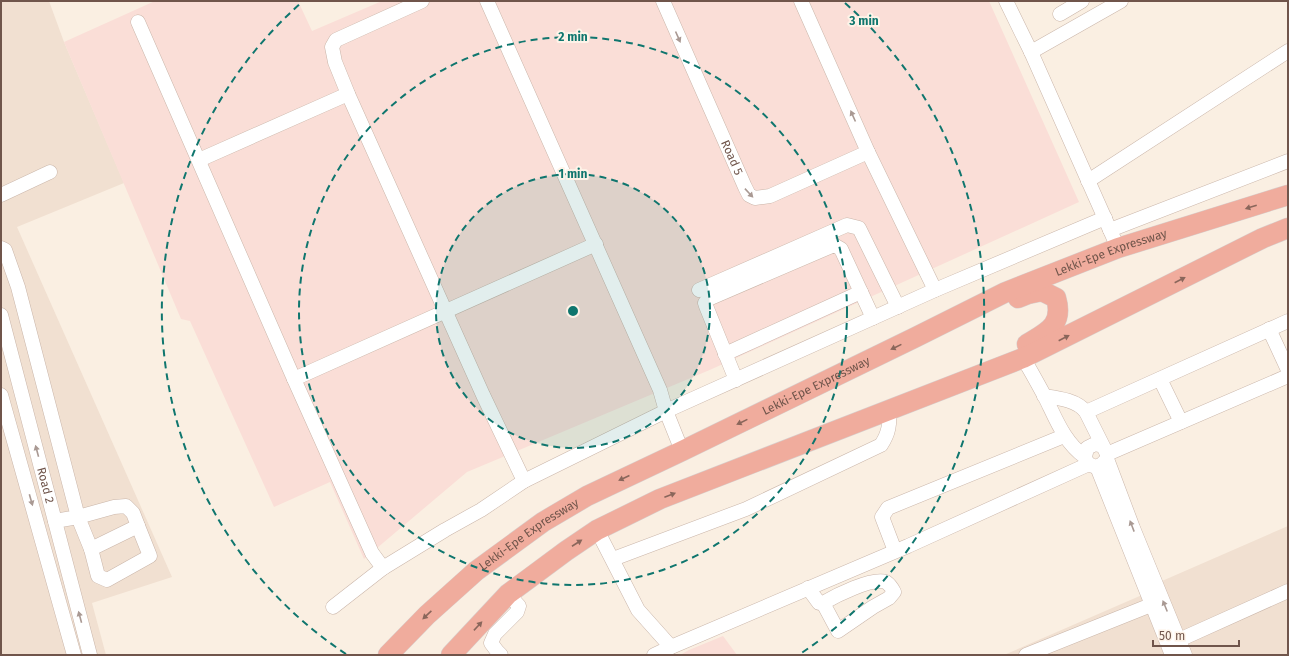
<svg xmlns="http://www.w3.org/2000/svg" width="1289" height="656" viewBox="0 0 1289 656" font-family="'Fira Sans',sans-serif">
<style>
.residential{fill:#f1e0d1}
.commercial{fill:#faded7}
.lines{fill:none;stroke-linecap:round;stroke-linejoin:round}
.minor-casing{stroke:#cab6aa;stroke-width:15}
.highway-casing{stroke:#d7cfcd;stroke-width:21}
.minor{stroke:#fff;stroke-width:14}
.highway{stroke:#f0ac9d;stroke-width:20}
.oneway{fill:#a99993}
.oneway2{fill:#8a665b}
.ring{fill:none;stroke:#0f766e;stroke-width:2;stroke-dasharray:7 5}
.labels{text-anchor:middle;stroke-width:4;stroke-linejoin:round;paint-order:stroke}
.street-label{font-size:12px;fill:#70554b;stroke:#fef3e8}
.centre{fill:#0f766e;stroke:#fef3e8;stroke-width:2}
.ring-label{font-size:12px;text-anchor:middle;font-weight:bold;fill:#0f766e;stroke:#fef3e8;stroke-width:4;stroke-linejoin:round;paint-order:stroke}
</style>
<rect width="100%" height="100%" fill="#faefe2"/>
<g class="residential">
<path d="M1,1H49L64,42L124,183L17,227L172,577L92,603L106,655H1Z"/>
<path d="M1288,526V655H1004L1142,595L1162,581Z"/>
</g>
<g class="commercial">
<path d="M155,1H298L312,31L382,1H989L1079,202L712,369L467,472L364,559L330,482L274,507L190,321L181,319L64,42Z"/>
<path d="M723,636L737,655H680L689,650Z"/>
</g>
<g class="lines">
<defs>
<g id="minor">
<path d="M422,1L336,40L332,47L335,62L348,94L483,395L524,481"/>
<path d="M487,1L660,390L666,411L682,451"/>
<path id="s1" d="M663,1L745,187L749,195L755,198L770,196L868,152"/>
<path d="M801,1L868,152L935,290"/>
<path d="M1006,1L1031,52L1118,248"/>
<path d="M1060,14L1082,1"/>
<path d="M138,22L294,379L372,553L383,568"/>
<path d="M1031,52L1121,1"/>
<path d="M199,160L348,94"/>
<path d="M1088,181L1288,51"/>
<path d="M1,195L50,172"/>
<path d="M1110,230L1288,161"/>
<path d="M1,248L5,250L18,287L78,517L91,549L138,526L133,513L126,506L114,507L78,517L55,521"/>
<path d="M699,290L847,225L859,228L898,307"/>
<path id="s2" d="M1,315L90,655"/>
<path d="M1269,329L1288,370"/>
<path d="M725,354L861,292"/>
<path d="M1023,358C1031,371 1038,384 1045,397C1056,419 1064,442 1085,457"/>
<path d="M294,379L596,244"/>
<path d="M1160,379L1181,422"/>
<path d="M736,380L706,306L705,303L708,299L834,245L841,249L873,318"/>
<path d="M1,395L74,655"/>
<path d="M1044,396C1058,398 1077,400 1086,412L1107,454V459L1101,465C1093,468 1087,465 1085,457L1087,448L1095,444L1103,446"/>
<path d="M1086,412L1288,321"/>
<path d="M1107,454L1288,376"/>
<path d="M1107,459L1133,528L1185,655"/>
<path d="M1097,467L1172,655"/>
<path d="M597,530L638,610L671,647L908,546L1089,464"/>
<path d="M91,549L98,576L107,580L150,556L138,526"/>
<path d="M895,551L882,517L888,508L1064,436"/>
<path d="M613,559L746,509L881,445C889,433 890,424 889,410"/>
<path d="M808,588L819,603H823C835,596 872,577 886,582C889,584 892,588 894,592L889,598L873,607L838,631L823,603"/>
<path d="M333,607L383,568L445,530L481,510L524,481L666,411L935,290L1105,218"/>
<path d="M1179,640L1288,591"/>
<path d="M501,655L497,651L491,643L495,634L517,612L519,606L508,594"/>
<path d="M654,655L671,647"/>
<path d="M1026,655L1151,605"/>
</g>
<g id="highway">
<path d="M1018,298L1028,294L1042,291L1056,298C1064,325 1047,332 1027,344"/>
<path id="s3" d="M388,655L427,615L476,571L543,522L587,496L682,451L916,337L1006,292L1118,248L1288,195"/>
<path d="M451,655L508,594L566,551L597,530L660,499L1023,358L1263,238L1288,228"/>
</g>
</defs>
<use href="#minor" class="minor-casing"/>
<use href="#highway" class="highway-casing"/>
<use href="#minor" class="minor"/>
<use href="#highway" class="highway"/>
</g>
<defs><path id="oneway-solid" d="M-6-.8H1V-3.2L6.5 0L1 3.2V.8H-6Z"/></defs>
<g class="oneway">
<use href="#oneway-solid" transform="translate(678 37) rotate(66)"/>
<use href="#oneway-solid" transform="translate(853 116) rotate(-114)"/>
<use href="#oneway-solid" transform="translate(749 193) rotate(47)"/>
<use href="#oneway-solid" transform="translate(37 451) rotate(-105)"/>
<use href="#oneway-solid" transform="translate(31 500) rotate(74)"/>
<use href="#oneway-solid" transform="translate(1132 526) rotate(-111)"/>
<use href="#oneway-solid" transform="translate(1165 606) rotate(-112)"/>
<use href="#oneway-solid" transform="translate(80 617) rotate(-105)"/>
</g>
<g class="oneway2">
<use href="#oneway-solid" transform="translate(1251 207) rotate(163)"/>
<use href="#oneway-solid" transform="translate(1180 280) rotate(-27)"/>
<use href="#oneway-solid" transform="translate(1064 338) rotate(-27)"/>
<use href="#oneway-solid" transform="translate(896 347) rotate(154)"/>
<use href="#oneway-solid" transform="translate(742 422) rotate(154)"/>
<use href="#oneway-solid" transform="translate(624 478) rotate(155)"/>
<use href="#oneway-solid" transform="translate(670 495) rotate(-21)"/>
<use href="#oneway-solid" transform="translate(577 543) rotate(-33)"/>
<use href="#oneway-solid" transform="translate(427 615) rotate(137)"/>
<use href="#oneway-solid" transform="translate(478 626) rotate(-47)"/>
</g>
<circle cx="573" cy="311" r="137" fill="#0f766e" fill-opacity=".12"/>
<g class="ring">
<circle cx="573" cy="311" r="137"/>
<circle cx="573" cy="311" r="274"/>
<path d="M346 654A411 411 0 0 1 301 3M845 3A411 411 0 0 1 800 654"/>
</g>
<g class="labels">
<g class="street-label">
<text dy="4" stroke="none"><textPath href="#s1" startOffset="171">Road 5</textPath></text>
<text dy="4" stroke="none"><textPath href="#s3" startOffset="834">Lekki-Epe Expressway</textPath></text>
<text dy="4" stroke="none"><textPath href="#s3" startOffset="510">Lekki-Epe Expressway</textPath></text>
<text dy="4" stroke="none"><textPath href="#s2" startOffset="176">Road 2</textPath></text>
<text dy="4" stroke="none"><textPath href="#s3" startOffset="186">Lekki-Epe Expressway</textPath></text>
</g>
</g>
<circle cx="573" cy="311" r="6" class="centre"/>
<g class="ring-label">
<text x="864" y="25">3 min</text>
<text x="573" y="41">2 min</text>
<text x="573" y="178">1 min</text>
</g>
<rect width="1289" height="656" fill="none" stroke="#70554b" stroke-width="4"/>
<path d="M1153 640v6h86v-6" fill="none" stroke="#70554b" stroke-width="2"/>
<text x="1159" y="640" font-size="12" fill="#70554b" stroke="#fef3e8" stroke-width="3" paint-order="stroke">50 m</text>
</svg>
